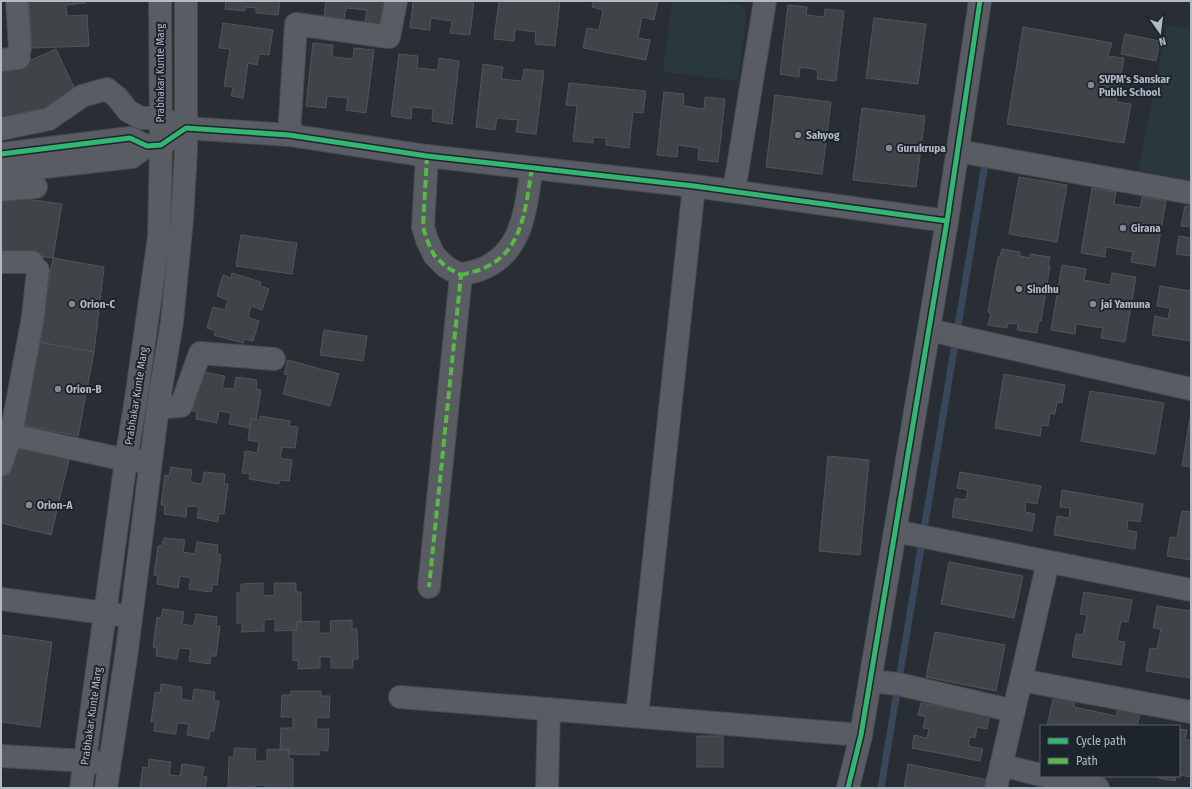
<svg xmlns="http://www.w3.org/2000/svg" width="1192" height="789" viewBox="0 0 1192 789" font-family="'Fira Sans Condensed',sans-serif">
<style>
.green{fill:#29393b}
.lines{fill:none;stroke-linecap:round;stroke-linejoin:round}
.stream{stroke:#39475c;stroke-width:7}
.building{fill:#404449;stroke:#51555b}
.minor-casing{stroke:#474a4f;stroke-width:24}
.minor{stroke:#595c62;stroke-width:22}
.quiet{stroke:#58b947;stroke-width:4;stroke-dasharray:8 4;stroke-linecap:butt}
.cycleway-casing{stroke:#1d242e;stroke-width:8}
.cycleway{stroke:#33b770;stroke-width:5}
.poi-dot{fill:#838992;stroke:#1d242e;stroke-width:1.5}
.labels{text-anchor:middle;stroke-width:4;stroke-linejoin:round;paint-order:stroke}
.street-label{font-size:11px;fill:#b3bac5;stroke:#1d242e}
.poi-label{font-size:11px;font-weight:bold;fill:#b3bac5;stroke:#1d242e;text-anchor:start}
</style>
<rect width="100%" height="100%" fill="#292e34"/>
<g class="green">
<path d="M672,1H712L741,5L745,10L746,16L738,81L663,72Z"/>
<path d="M1167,25L1191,29V181L1138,171Z"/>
</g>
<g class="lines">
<path class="stream" d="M881,788L984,170"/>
</g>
<g class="building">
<path d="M29,1H86V3L66,5L67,16L87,15L89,46L32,48Z"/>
<path d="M226,1H280L278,15L256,13V8L245,7V11L225,9Z"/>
<path d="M326,1H388L385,24L365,22L367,10L346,8L344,20L324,17Z"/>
<path d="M413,1H474L470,35L450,33L452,21L431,18L430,30L410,28Z"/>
<path d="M499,1H560L555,46L535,44L536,32L515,29L514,41L494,39Z"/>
<path d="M593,1H658L654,20L642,17L638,38L650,40L646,60L583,48L587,28L599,30L603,10L592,7Z"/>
<path d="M788,5L807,7L806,15L824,17L825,9L844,11L836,81L817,79L818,70L800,67L799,77L780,74Z"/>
<path d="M874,18L926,24L918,84L866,78Z"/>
<path d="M223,23L273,30L269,55L259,54L257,65L248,63L243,98L231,96L233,87L224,86L230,49L219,48Z"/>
<path d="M1023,27L1112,43L1108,56L1124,58L1116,102L1131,104L1124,143L1007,124Z"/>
<path d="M1125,34L1160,41L1156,61L1121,54Z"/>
<path d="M313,43L333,45L332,57L353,59L354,48L374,50L366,113L346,110L348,98L327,96L326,108L306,106Z"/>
<path d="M56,49L78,96L38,117L1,123V68L20,65Z"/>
<path d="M399,54L418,56L417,68L438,70L439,58L459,61L452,124L432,121L433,109L412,107L411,119L391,116Z"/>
<path d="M483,64L503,67L501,79L522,81L524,69L544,71L536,134L516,132L518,120L497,118L495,130L476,127Z"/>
<path d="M569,83L646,91L643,113L633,112L629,148L606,145V138L593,137V143L573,141L577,106L566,105Z"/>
<path d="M664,92L684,94L683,106L704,109L705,97L725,99L718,162L698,160L699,148L678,145L677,157L657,155Z"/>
<path d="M775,95L831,102L822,174L766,167Z"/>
<path d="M862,108L925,116L916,187L853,180Z"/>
<path d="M1019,177L1067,185L1057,242L1009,234Z"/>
<path d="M1092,188L1116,192L1114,204L1140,208L1142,197L1166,201L1155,266L1131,262L1133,252L1106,247L1105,257L1081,253Z"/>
<path d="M12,197L62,204L53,258L11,252L1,253V198Z"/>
<path d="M1185,206L1191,207V227L1181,226Z"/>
<path d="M241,235L297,243L292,274L236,266Z"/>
<path d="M1179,236L1191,238V256L1176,254Z"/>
<path d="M1002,249L1020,252V256L1030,258V254L1050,257L1048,265L1050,266L1041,321L1039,320L1037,333L1017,330L1018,324L1008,323L1007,328L988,325L991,313L988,312L998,257H1000Z"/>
<path d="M53,258L104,267L94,352L38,342Z"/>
<path d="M1062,265L1086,269L1084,280L1110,285L1112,273L1136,277L1125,342L1101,338L1103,328L1076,324L1075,334L1051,330Z"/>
<path d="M232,273L261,282L260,286L269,289L262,310L251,306L248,317L259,321L253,341L245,339L243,343L214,335L216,331L207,328L213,307L225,310L228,300L217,296L223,275L231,278Z"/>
<path d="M1160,286L1191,291V341L1152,335L1155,316L1168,319L1170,308L1157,306Z"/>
<path d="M324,330L367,336L363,361L320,355Z"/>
<path d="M38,342L94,352L78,436L22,425Z"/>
<path d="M288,360L339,374L330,406L283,394L288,375L284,374Z"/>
<path d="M203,372L225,376L222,388L234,389L236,377L257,380L256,389L261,390L256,420L251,419L250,428L229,424L231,413L219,411L217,423L196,419L197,411H192L197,381Z"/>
<path d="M1004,374L1065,385L1062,403L1057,402L1055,414L1050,413L1048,426L1042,425L1040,436L995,428Z"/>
<path d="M1090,391L1164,403L1155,454L1081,441Z"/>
<path d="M260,416L290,421L289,426L298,427L295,448L282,447L280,458L292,460L289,481L279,480V484L249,479L250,474L242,473L245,451L257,453L259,442L248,440L251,419L260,420Z"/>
<path d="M1190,418H1191V467L1182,466Z"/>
<path d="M11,446L69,459L51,535L1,523V487Z"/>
<path d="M828,456L869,460L860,555L819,551Z"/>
<path d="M171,467L192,470L190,482L202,484L204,472L225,474L224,484H228L224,514L219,513L218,522L197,518L199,507L187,506L186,517L164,514L165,505H161L165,475L169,476Z"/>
<path d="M960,472L1041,486L1037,504L1026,502L1025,512L1035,514L1032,531L952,517L955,498L966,500L968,490L957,488Z"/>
<path d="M1062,490L1143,504L1140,522L1128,520L1127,530L1137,532L1135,549L1054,535L1057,516L1069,518L1070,508L1060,507Z"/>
<path d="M1182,511L1191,512V560L1167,556L1170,537L1177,538Z"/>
<path d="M164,538L185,540L183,552L195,554L197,542L218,545L217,554L221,555L217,585L213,584L211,592L189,589L191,578L180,576L178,588L157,584L158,576L154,575L158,546H162Z"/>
<path d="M949,562L1023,576L1014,618L941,604Z"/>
<path d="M263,583V596L275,595L274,583H296V592H301V621L297,622V630L275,631V619L264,620V631L242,632V623H237V593H241V584Z"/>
<path d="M1084,592L1132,600L1128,622L1121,621L1117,641L1125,642L1121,665L1072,657L1076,634L1083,635L1087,615L1080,614Z"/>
<path d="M1157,606L1191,611V678L1146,671L1150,648L1157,649L1161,629L1153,628Z"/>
<path d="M163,609L184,612L182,624L194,626L196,614L217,617L216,626H220L216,656H211L210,664L189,661L191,649L179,648L177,659L156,656L157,648L153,647L157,617L161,618Z"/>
<path d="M352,620V629H357L358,659H353V668H331V657H320V668L298,669V660L293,661V630H297V622L319,621V633H331L330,621Z"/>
<path d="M935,632L1005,645L996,691L926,677Z"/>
<path d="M1,635L52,642L40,727L1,722Z"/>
<path d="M161,684L182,687L181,699L192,701L194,689L215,692L214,701H219L214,731H210L209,739L187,735L189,724L177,723L176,734L154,731L155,722H151L155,692L160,693Z"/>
<path d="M291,691H321V696H330L329,718L317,717L316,729H329L328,751L319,750V755L289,754V750L280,749L281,728H293V717H281L282,695H290Z"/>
<path d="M1054,695L1075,700L1074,707L1116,716L1118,709L1140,714L1137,726H1047Z"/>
<path d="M921,703L989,716L987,729L977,727L975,738L970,737L968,746L983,749L980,761L912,748L914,735L927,738L929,729L923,728L926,717L918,715Z"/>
<path d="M1179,729L1187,730L1185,739L1191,741V777L1179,775Z"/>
<rect x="697" y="736" width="26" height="31"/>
<path d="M234,748L256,749L255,761H267V749L289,750V759H293V788H266V785H255V788L228,787L229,757H234Z"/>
<path d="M149,759L171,762L169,775L180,776L182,764L204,767L202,776L207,777L205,788H140L143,767L148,768Z"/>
<path d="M908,764L988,780L987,788H904Z"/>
<path d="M1159,776H1176L1175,781L1159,778Z"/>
</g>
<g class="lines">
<defs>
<g id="minor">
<path d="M17,1L20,49"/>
<path d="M1,60L19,58"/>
<path d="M1,129L49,119L82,96L107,89L117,97L128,111L141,118H161L173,123"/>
<path d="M289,135L296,24L389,37L396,1"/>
<path d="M958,151L1191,193"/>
<path d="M1,154L130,138L147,146L161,145L186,128L289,135L427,156L694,186L947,221"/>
<path d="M427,156L423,227L427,240L434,255L446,267L461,275L429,587"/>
<path d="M1,172L132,157L147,146"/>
<path d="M1,190L36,187"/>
<path d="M734,191L765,1"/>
<path d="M1,262H32"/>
<path d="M461,275C467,273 473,272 479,270C524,254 525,208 532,168"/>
<path d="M929,330L1191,389"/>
<path d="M158,406L165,407L181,406L200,353L274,359"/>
<path d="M11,435L126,460L140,461"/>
<path d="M1,465L11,435L33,317L38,270"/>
<path d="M895,531L1191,590"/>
<path d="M1,599L119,615"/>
<path d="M1021,680L1191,712"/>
<path d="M870,681L898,684L1014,711"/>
<path d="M400,697L861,735"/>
<path d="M637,716L694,186"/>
<path d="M1,756L85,761L99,763"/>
<path d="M1001,765L1041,775"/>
<path d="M1047,776L1098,788"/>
<path d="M81,788L126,460L136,399L159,237L161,145L160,1"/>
<path d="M106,788L127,650L158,406L172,322L182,219L186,150V1"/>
<path d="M547,788L549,709"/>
<path d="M848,788L861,735L947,221L980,1"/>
<path d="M996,788L1048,562"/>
</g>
</defs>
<use href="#minor" class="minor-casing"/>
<use href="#minor" class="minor"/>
<g class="quiet">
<path d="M427,156L423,227L427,240L434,255L446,267L461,275L429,587"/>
<path d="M461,275C467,273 473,272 479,270C524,254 525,208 532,168"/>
</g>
<defs>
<g id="cycleway">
<path d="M1,154L130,138L147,146L161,145L186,128L289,135L427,156L694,186L947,221"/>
<path d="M848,788L861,735L947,221L980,1"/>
</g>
</defs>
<use href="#cycleway" class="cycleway-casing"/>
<use href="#cycleway" class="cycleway"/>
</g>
<g class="poi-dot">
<circle cx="1091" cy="85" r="4"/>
<circle cx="798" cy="135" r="4"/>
<circle cx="889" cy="148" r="4"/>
<circle cx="1123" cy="228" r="4"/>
<circle cx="1019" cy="289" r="4"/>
<circle cx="72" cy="304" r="4"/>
<circle cx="1093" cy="304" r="4"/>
<circle cx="58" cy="389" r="4"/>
<circle cx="29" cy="505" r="4"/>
</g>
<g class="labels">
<g class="street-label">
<text transform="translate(160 73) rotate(-90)" y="4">Prabhakar Kunte Marg</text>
<text transform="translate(136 396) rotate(-81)" y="4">Prabhakar Kunte Marg</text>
<text transform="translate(91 716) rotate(-82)" y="4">Prabhakar Kunte Marg</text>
</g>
<g class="poi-label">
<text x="1099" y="83">SVPM's Sanskar<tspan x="1099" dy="13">Public School</tspan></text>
<text x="806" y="139">Sahyog</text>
<text x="897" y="152">Gurukrupa</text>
<text x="1131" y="232">Girana</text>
<text x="1027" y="293">Sindhu</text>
<text x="80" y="308">Orion-C</text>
<text x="1101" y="308">jai Yamuna</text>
<text x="66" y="393">Orion-B</text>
<text x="37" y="509">Orion-A</text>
</g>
</g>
<rect width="1192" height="789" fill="none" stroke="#b3bac5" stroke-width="4"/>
<rect x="1040" y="725" width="140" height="52" fill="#1d242e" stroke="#59606a"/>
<rect x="1048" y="738" width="20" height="6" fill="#33b770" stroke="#59606a"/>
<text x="1076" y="745" font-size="12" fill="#b3bac5">Cycle path</text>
<rect x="1048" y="758" width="20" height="6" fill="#58b947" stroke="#59606a"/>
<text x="1076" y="765" font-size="12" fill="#b3bac5">Path</text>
<g transform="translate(1160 32) rotate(166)" stroke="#1d242e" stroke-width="3" paint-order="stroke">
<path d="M0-3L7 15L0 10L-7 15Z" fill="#b3bac5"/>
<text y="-6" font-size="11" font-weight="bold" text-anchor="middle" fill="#b3bac5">N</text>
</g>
</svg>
